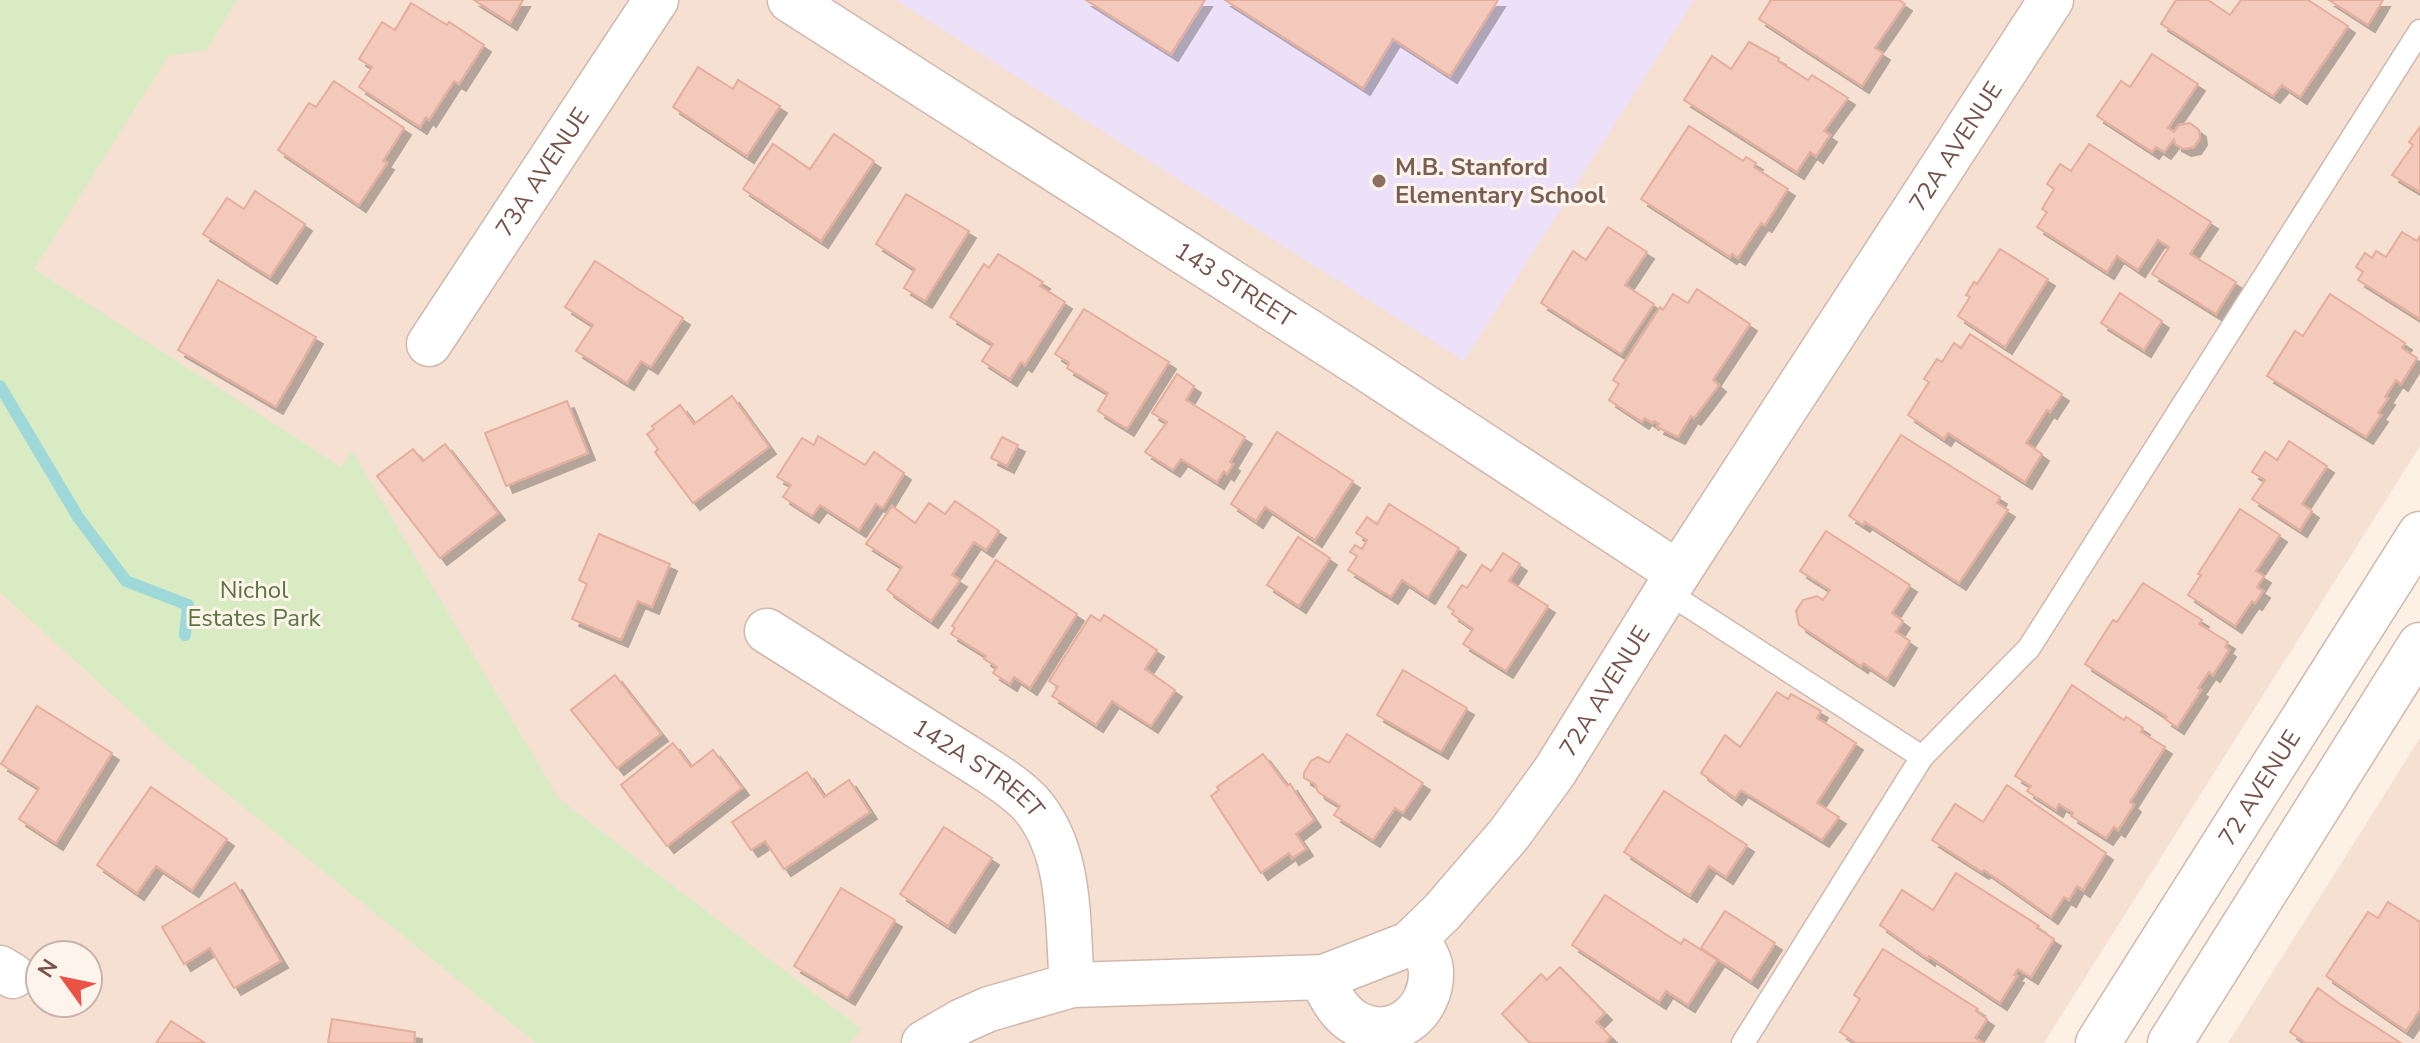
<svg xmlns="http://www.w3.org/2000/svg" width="2420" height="1043" viewBox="0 0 2420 1043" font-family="'Nunito Sans',sans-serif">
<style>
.residential{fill:#f5e0d2;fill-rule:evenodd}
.education{fill:#ede1f9}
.green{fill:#d8ebc2}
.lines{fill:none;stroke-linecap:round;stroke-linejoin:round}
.stream{stroke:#9ed8d9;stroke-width:12}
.building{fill:#f3c9bb;stroke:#e6ad9b;stroke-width:2;filter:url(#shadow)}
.service-casing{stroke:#d1b8ad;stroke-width:25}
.minor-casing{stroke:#d1b8ad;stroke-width:47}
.secondary-casing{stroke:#d4b7aa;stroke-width:47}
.service{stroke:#fff;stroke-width:22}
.minor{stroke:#fff;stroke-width:44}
.secondary{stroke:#fff;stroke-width:44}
.education-dot{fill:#8d6e63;stroke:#fff4eb;stroke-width:3}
.labels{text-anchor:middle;stroke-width:6;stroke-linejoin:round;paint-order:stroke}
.street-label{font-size:24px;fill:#765249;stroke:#fff4eb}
.education-label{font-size:24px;font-weight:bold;fill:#785e54;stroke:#fff4eb;text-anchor:start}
.park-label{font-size:24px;fill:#57763e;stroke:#fff4eb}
</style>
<defs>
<filter id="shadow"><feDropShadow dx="7" dy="7" stdDeviation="0" flood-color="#0004"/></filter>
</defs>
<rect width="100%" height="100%" fill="#fdf0e4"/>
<g class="residential">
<path d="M0,0H2420V446L2044,1043H0ZM40,955H88V1003H40Z"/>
<path d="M2420,738V1043H2228Z"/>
</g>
<path class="education" d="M896,0H1694L1464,361Z"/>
<path class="green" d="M0,0H236L207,50L168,56L34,269L341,467L352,451L559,799L861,1029L849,1043H536L167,745L0,592Z"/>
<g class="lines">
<path class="stream" d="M0,386L78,517L126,581L188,605L185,635"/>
</g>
<g class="building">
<path d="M474,0H523L510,23Z"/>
<path d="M1086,0H1205L1171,54Z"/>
<path d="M1225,0H1498L1450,76L1393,39L1363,88Z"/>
<path d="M1771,0H1899L1905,4L1875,48L1883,53L1862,86L1759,19Z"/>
<path d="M2176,0H2208L2230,15L2241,0H2308L2348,26L2300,97L2282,85L2273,96L2161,24Z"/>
<path d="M2329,0H2383L2368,25Z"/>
<path d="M411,3L447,25L449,22L484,45L459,84L454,81L429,120L426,117L420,127L359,87L372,67L359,59L382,22L395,30Z"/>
<path d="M1749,42L1779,58L1778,61L1808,80L1812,75L1848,98L1824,131L1830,135L1816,156L1810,152L1797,172L1684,100L1712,56L1731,69Z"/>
<path d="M2152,54L2198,84L2168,128L2174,132L2179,125L2190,123L2199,130L2200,138L2194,147L2184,149L2175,144L2174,139L2164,152L2156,147L2152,152L2097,116L2121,81L2130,87Z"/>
<path d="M698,67L733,89L738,80L780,106L747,156L673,107Z"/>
<path d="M334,81L404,128L383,161L387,163L359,205L278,150L309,103L316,107Z"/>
<path d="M1689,126L1743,161L1746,157L1756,163L1754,167L1788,189L1765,225L1761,223L1738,258L1732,254L1730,257L1641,199Z"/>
<path d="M2420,127V192L2392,175L2413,145L2409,142Z"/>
<path d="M834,134L874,161L821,241L743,189L773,144L810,169Z"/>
<path d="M2089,144L2211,222L2190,254L2236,282L2216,314L2152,274L2169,247L2158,240L2138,270L2117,256L2107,272L2037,227L2047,212L2042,209L2054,189L2047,184L2060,164L2071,171Z"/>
<path d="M255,191L305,224L270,277L203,234L227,198L244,209Z"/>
<path d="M906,194L969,231L925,301L904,288L915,269L876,244Z"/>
<path d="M1608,227L1647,252L1625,285L1654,304L1621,354L1541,303L1573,251L1586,260Z"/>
<path d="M2402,232L2417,241L2420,236V319L2358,280L2363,272L2356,267L2365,253L2372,258L2376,251L2386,257Z"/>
<path d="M2000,249L2048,279L2005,347L1958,316L1970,297L1966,295L1974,282L1977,284Z"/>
<path d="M998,254L1043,282L1040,286L1065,302L1025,365L1021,362L1010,379L982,361L993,344L950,317L984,264L989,268Z"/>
<path d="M595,261L683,318L651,367L641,361L627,383L576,351L593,325L565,307Z"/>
<path d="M218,280L316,337L276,407L178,350Z"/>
<path d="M1697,289L1750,324L1713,380L1719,385L1694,418L1691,416L1678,437L1657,427L1659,424L1654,421L1652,423L1645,418L1642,422L1609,400L1619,384L1613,380L1660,307L1663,310L1673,294L1688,303Z"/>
<path d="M2120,293L2162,321L2144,350L2101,323Z"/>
<path d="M2330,294L2405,343L2402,348L2417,358L2401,384L2396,380L2385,397L2388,398L2378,413L2381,415L2366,437L2267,376L2295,331L2303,336Z"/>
<path d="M1084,309L1169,362L1127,429L1098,411L1108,393L1067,368L1069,363L1055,354Z"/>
<path d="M1970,334L2062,394L2050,412L2047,410L2026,443L2042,454L2025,482L1948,433L1944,439L1908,415L1929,382L1924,379L1937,359L1942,362L1954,343L1961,348Z"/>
<path d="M1177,374L1194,386L1186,400L1245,437L1230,462L1233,464L1227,474L1224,471L1217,482L1181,459L1173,470L1145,452L1167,422L1152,413Z"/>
<path d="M732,396L769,447L693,503L655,452L658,449L647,434L654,429L652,426L680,405L694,424Z"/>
<path d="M567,401L588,453L506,486L485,433Z"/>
<path d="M1277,432L1353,481L1315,540L1265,507L1256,521L1231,504Z"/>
<path d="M1901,435L2000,497L1997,503L2008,510L1959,583L1865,522L1863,525L1849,516Z"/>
<path d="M818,436L865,465L874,452L904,473L883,508L876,504L859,530L820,505L812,516L783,497L791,485L777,477L802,438L814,445Z"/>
<path d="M1002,437L1018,445L1007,466L991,458Z"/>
<path d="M2289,441L2327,466L2302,504L2312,511L2300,530L2252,499L2265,480L2252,472L2265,452L2277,460Z"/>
<path d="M445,444L498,513L440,558L377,476L413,449L423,461Z"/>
<path d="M955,501L999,531L986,550L974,542L952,575L960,580L931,621L887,590L902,567L866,544L892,506L915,523L929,503L945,514Z"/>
<path d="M1389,504L1459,548L1428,597L1402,580L1391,597L1348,570L1357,556L1350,552L1355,545L1362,549L1367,540L1356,533L1367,517L1377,524Z"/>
<path d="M2240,509L2280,535L2256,571L2264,576L2257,587L2263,591L2255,603L2252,601L2235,626L2188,595L2201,575L2198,574Z"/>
<path d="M1826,531L1910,585L1892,613L1903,621L1896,632L1910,641L1887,679L1863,663L1861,666L1799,625L1796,611L1803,600L1817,596L1823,600L1830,590L1800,571Z"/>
<path d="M599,534L670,564L652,607L638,601L621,640L572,619L587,584L579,580Z"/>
<path d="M1298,537L1330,558L1299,606L1267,585Z"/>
<path d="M1503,553L1520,564L1509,581L1548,606L1506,671L1463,644L1473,629L1452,614L1454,611L1448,607L1462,585L1467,588L1482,565L1491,571Z"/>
<path d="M996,560L1077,614L1030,688L1014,677L1010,684L993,673L997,667L984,659L986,656L951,634L955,628L952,626Z"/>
<path d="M2143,583L2202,620L2199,624L2228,642L2225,647L2229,650L2213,675L2209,672L2198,688L2201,690L2177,727L2165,719L2167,717L2085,664L2113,620L2117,622Z"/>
<path d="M1091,615L1100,621L1104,615L1157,650L1145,669L1175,690L1151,726L1112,701L1096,725L1052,696L1058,687L1049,681Z"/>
<path d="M1403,670L1467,708L1441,752L1377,715Z"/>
<path d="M615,675L661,734L617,768L571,710Z"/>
<path d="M2072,685L2124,720L2126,717L2143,728L2141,732L2165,747L2130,802L2134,805L2118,830L2114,827L2106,838L2071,816L2073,813L2059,804L2056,810L2027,791L2031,786L2015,776Z"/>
<path d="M1777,692L1788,699L1791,694L1821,711L1817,718L1856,743L1817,803L1839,817L1822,840L1741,790L1735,798L1701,773L1725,735L1740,747Z"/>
<path d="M37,706L112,753L56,843L19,819L39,788L1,764Z"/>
<path d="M1347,734L1423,783L1403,813L1395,808L1373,840L1334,815L1340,806L1318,792L1315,784L1304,778V773L1311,761L1318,757L1329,763Z"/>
<path d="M673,743L691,767L713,750L742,788L667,846L621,785Z"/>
<path d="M1263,754L1287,786L1290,784L1314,820L1296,834L1306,849L1292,858L1289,853L1261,873L1211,796L1219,790L1217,787Z"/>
<path d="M807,772L824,797L849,780L870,812L784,869L765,841L751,850L732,822Z"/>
<path d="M2007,785L2106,853L2083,890L2077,886L2069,900L2064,897L2051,917L1984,870L1982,872L1932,840L1955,804L1983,822Z"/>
<path d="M151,787L227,839L192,890L156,866L137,893L97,865Z"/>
<path d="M1664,791L1747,845L1726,877L1709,866L1690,895L1624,852Z"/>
<path d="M944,827L992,858L948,926L900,894Z"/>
<path d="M1956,873L2039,926L2037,928L2054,939L2031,977L2018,969L2014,975L2017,976L2000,1003L1929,956L1928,959L1880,925L1902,890L1933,910Z"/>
<path d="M235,883L281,961L234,988L210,948L184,964L162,927Z"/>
<path d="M841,888L895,920L848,998L794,966Z"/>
<path d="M1605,895L1681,944L1684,939L1717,960L1688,1005L1666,991L1659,1002L1572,945Z"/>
<path d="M2388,902L2420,922V1010L2406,1031L2326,976L2368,912L2378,918Z"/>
<path d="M1725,911L1775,943L1751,981L1701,948Z"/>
<path d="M1883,949L1978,1009L1976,1011L1987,1019L1975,1038L1983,1043H1856L1840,1032L1860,999L1854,995Z"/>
<path d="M1560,967L1605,1013L1596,1022L1611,1037L1605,1043H1530L1502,1014L1541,974L1547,980Z"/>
<path d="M2318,988L2340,1004L2401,1043H2306L2290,1032Z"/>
<path d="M332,1019L415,1032L414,1043H328Z"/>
<path d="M171,1021L205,1043H156Z"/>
</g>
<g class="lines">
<defs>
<g id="service">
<path d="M1667,592L1922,757"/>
<path d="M1743,1043L1922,757L2029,648L2420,31"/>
</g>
<g id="minor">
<path id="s1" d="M790,0L1364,367L1678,573"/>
<path id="s2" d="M429,344L656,0"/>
<path id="s3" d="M767,631L981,766C998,777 1016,788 1030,803C1073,851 1067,925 1072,985"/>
<path d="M0,968L13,976"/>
<path d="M1321,978C1330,995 1340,1017 1360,1025C1397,1041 1432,1010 1431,972C1431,960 1422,948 1416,938"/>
<path id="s4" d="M924,1043L962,1021L989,1009L1072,985L1324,977L1409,944L1442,912L1510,833L1555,771L1678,573L2051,0"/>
</g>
<g id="secondary">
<path id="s5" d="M2098,1043L2420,534"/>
<path d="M2170,1043L2420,645"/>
</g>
</defs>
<use href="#service" class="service-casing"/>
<use href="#minor" class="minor-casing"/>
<use href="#secondary" class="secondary-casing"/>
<use href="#service" class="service"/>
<use href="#minor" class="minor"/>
<use href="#secondary" class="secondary"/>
</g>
<circle class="education-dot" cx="1379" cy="181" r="8"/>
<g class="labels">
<g class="street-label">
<text dy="8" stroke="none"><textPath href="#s4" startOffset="1472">72A AVENUE</textPath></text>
<text dy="8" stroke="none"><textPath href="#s2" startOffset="206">73A AVENUE</textPath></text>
<text dy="8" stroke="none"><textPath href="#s1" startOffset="528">143 STREET</textPath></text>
<text dy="8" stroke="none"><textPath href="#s4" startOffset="824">72A AVENUE</textPath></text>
<text dy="8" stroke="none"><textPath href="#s3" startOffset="252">142A STREET</textPath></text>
<text dy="8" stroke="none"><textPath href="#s5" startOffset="302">72 AVENUE</textPath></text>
</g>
<g class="education-label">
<text x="1395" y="175">M.B. Stanford<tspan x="1395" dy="28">Elementary School</tspan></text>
</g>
<g class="park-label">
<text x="254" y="598">Nichol<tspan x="254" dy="28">Estates Park</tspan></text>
</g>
</g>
<g transform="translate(64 979) rotate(303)"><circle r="38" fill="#fff4eb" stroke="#c8b3aa" stroke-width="2"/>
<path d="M0-6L14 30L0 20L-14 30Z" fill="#ea5346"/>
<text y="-12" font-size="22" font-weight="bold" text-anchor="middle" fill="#765249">N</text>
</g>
</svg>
